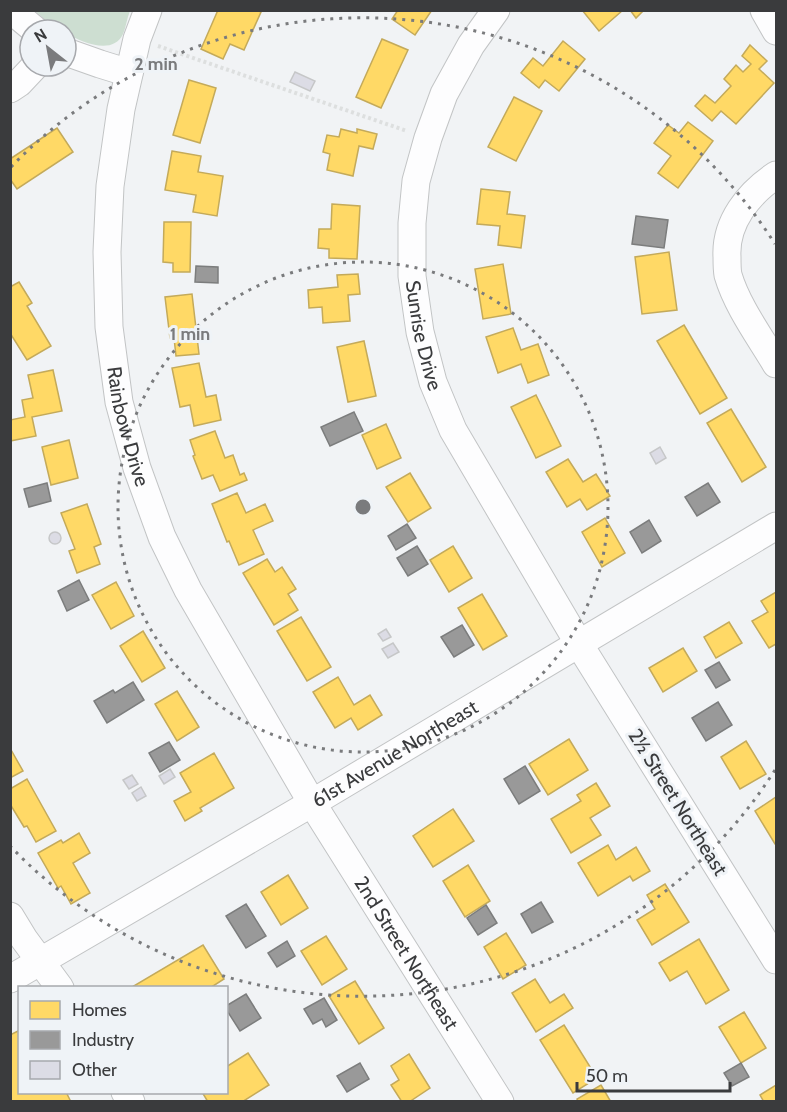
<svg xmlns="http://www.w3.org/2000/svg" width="787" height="1112" viewBox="0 0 787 1112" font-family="Cabin,sans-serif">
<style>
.green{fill:#cdded1}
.homes{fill:#ffd966;stroke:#c4aa5a;stroke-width:1.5}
.industry{fill:#999;stroke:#7c7d7d;stroke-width:1.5}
.building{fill:#dcdce5;stroke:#c6c7c8;stroke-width:1.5}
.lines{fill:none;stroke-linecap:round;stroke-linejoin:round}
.minor-casing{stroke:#c2c4c5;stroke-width:29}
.path{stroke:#dddfdf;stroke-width:4;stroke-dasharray:3 3;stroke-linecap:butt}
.minor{stroke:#fdfdfe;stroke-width:27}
.ring{fill:none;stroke:#7a7b7d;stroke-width:3;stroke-dasharray:3 6}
.labels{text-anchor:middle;stroke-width:6;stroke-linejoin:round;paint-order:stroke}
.street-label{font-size:20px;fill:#3a3b3d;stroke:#eff3f7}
.centre{fill:#7a7b7d;stroke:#eff3f7;stroke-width:3}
.ring-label{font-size:18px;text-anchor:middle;font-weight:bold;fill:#7a7b7d;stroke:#eff3f7;stroke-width:6;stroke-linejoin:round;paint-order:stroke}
</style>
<rect width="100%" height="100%" fill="#f1f3f5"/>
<path class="green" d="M35,11H130C127,18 126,27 123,34C113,56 81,42 66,33V30C54,30 44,18 35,11Z"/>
<g class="homes">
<path d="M218,10H257L261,12L244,50L230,44L223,59L201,49Z"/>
<path d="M398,10H432L415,35L392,19Z"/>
<path d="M582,10H623L599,31Z"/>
<path d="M630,10H644L636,18Z"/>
<path d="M382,39L408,50L381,108L356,97Z"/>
<path d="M563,41L585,59L559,91L545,80L539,88L521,73L533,58L543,66Z"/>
<path d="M750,45L767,61L759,69L774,83L736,124L721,111L712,121L695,106L705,95L715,103L731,86L724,79L736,65L743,72L751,64L742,56Z"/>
<path d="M189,80L216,88L200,143L173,135Z"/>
<path d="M514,97L542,111L516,161L488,147Z"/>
<path d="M688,122L713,141L678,188L658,173L671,156L654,143L668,125L679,133Z"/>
<path d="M57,128L73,152L17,189L10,179V159Z"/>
<path d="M341,129L357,133V129L377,134L373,149L359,146L353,176L327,170L330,154L323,152L327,135L339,137Z"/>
<path d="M172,151L201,156L198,172L223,176L217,216L193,212L196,195L165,190Z"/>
<path d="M481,189L510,192L507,214L525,216L521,248L498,245L500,226L477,224Z"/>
<path d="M332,204L360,206L357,259L329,258V249L318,248L319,229H331Z"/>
<path d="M164,222H191L190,272H173V263L163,262Z"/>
<path d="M669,252L677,310L642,314L635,257Z"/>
<path d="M503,264L511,314L483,319L475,269Z"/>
<path d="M358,274L360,294L348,295L350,321L323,323L322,307L309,308L308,290L338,287L337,275Z"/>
<path d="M19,282L32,303L27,306L51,346L27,360L10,333V287Z"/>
<path d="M192,294L199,354L176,356L174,338H170L165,297Z"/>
<path d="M684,325L727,398L700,414L657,341Z"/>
<path d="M513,328L521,350L538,344L549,375L528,383L521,364L498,373L486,337Z"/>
<path d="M364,341L376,396L348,402L337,347Z"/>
<path d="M199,363L206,397L216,395L221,420L194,426L190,405L180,407L172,368Z"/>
<path d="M53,370L62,411L32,417L36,436L10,441V420L25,417L22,400L33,398L28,375Z"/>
<path d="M536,395L561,446L536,458L511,407Z"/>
<path d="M731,409L766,467L742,482L707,423Z"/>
<path d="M386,424L401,458L377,469L362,435Z"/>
<path d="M215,431L225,458L233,455L240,475L244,473L247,480L220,491L213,475L202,479L193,456L195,455L190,440Z"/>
<path d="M69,440L78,478L51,485L42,447Z"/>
<path d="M568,459L583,482L596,474L610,496L587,510L580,499L567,507L546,472Z"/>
<path d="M410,473L431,508L408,522L386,487Z"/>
<path d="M237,493L246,513L265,504L273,521L253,530L264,554L239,565L229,541L227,542L212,504Z"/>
<path d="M87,504L101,544L94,547L100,564L77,573L69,551L75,549L61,513Z"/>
<path d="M605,518L625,553L602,567L582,532Z"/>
<path d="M453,546L472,578L449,592L430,560Z"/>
<path d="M267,559L275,572L282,567L296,589L288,594L298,610L274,625L243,573Z"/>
<path d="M116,582L134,616L111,629L92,595Z"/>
<path d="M776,592V644L769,648L752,621L768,612L761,601Z"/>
<path d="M482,594L507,636L483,650L458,608Z"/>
<path d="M301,617L331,667L307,681L277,631Z"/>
<path d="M729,622L742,643L716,658L704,637Z"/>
<path d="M143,631L165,668L142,682L120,646Z"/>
<path d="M683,648L697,671L663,692L649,668Z"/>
<path d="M338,677L354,705L370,695L382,715L358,730L351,718L335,728L313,692Z"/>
<path d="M177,691L199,727L177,741L155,704Z"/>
<path d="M569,739L588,770L548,795L529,764Z"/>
<path d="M746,741L766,774L740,789L721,757Z"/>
<path d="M10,748L23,771L10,778Z"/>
<path d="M214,753L234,788L200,808L202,811L185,821L174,801L191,792L180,773Z"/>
<path d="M27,779L56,831L36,842L27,826L24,827L10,804V789Z"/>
<path d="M596,783L610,806L590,818L601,835L571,853L551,819L581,801L577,795Z"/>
<path d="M776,797V844H775L755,811Z"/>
<path d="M453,809L474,841L433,867L413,836Z"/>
<path d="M79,833L90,853L73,863L90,893L71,904L61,886L58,888L38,853L61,840L63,843Z"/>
<path d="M608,845L616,860L636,847L650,871L633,881L630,876L598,896L578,863Z"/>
<path d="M468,865L490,901L465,917L443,881Z"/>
<path d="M288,875L308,908L281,925L261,892Z"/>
<path d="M665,884L689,922L652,945L637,920L655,909L647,895Z"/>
<path d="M506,933L526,965L503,979L484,947Z"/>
<path d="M326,936L347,969L322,985L301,951Z"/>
<path d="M699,939L729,990L706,1004L687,971L670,981L659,963Z"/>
<path d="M203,945L224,979L210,988L132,987Z"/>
<path d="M535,979L550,1003L564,994L573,1008L536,1032L512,993Z"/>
<path d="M355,981L384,1028L359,1044L329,996Z"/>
<path d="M744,1012L766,1048L741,1063L719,1027Z"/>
<path d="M564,1025L597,1078L573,1093L540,1040Z"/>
<path d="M20,1030V1092H66L71,1102H10V1035Z"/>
<path d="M248,1053L269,1085L242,1102H208L202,1092H226V1067Z"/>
<path d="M409,1054L430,1088L409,1102H402L391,1085L399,1080L391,1066Z"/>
<path d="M601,1085L611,1102H578L577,1099Z"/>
<path d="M776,1085V1102H764L760,1095Z"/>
</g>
<g class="industry">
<path d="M636,216L668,220L664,248L632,244Z"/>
<path d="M196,266L218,267V283L195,282Z"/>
<path d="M354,412L363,431L330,446L321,427Z"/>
<path d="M47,483L51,501L29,507L24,489Z"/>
<path d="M708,483L720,502L697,516L685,497Z"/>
<path d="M649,520L661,541L642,553L630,532Z"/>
<path d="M407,524L416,538L396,550L388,536Z"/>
<path d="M417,546L428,564L408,576L397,558Z"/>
<path d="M79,580L89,600L67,611L58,591Z"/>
<path d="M462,625L474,645L454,657L441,637Z"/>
<path d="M719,662L730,680L716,688L705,670Z"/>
<path d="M133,682L144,700L107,723L94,701L113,690L115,693Z"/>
<path d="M718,702L732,725L706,741L692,718Z"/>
<path d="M169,742L180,760L160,772L149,753Z"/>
<path d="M525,766L540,791L519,804L504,779Z"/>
<path d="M541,902L553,922L532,933L521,914Z"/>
<path d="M246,904L266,936L246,948L226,916Z"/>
<path d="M486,905L497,923L478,935L467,918Z"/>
<path d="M287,941L295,956L277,967L268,953Z"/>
<path d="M246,994L261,1018L240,1031L226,1009V1006Z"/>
<path d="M324,998L337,1020L326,1027L322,1019L313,1024L304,1009Z"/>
<path d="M360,1063L369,1079L347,1092L337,1076Z"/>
<path d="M741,1063L749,1077L732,1086L724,1073Z"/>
</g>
<g class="building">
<path d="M295,72L315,81L310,91L290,82Z"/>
<path d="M660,447L666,458L656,464L650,453Z"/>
<circle cx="55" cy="538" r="6"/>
<path d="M386,629L391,637L383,641L378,634Z"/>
<path d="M393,643L399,652L388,658L382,649Z"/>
<path d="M170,769L175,777L164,784L159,776Z"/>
<path d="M132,775L138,784L129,789L123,780Z"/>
<path d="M141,787L146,796L137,801L132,793Z"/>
</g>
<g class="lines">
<defs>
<g id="minor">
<path d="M11,10L35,30"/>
<path id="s1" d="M148,10L137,39L121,109L110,186L107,252L109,327L119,402L137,468L162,537L188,590L312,803L500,1102"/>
<path id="s2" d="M496,10L471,45L444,94L428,138L416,181L412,223V276L420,332L433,382L453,430L579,644L776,960"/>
<path d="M764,10L776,31"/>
<path d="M66,52L100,64L129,73"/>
<path d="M10,89L19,83L35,66"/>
<path d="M776,175C749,193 725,222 727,257C727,263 727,270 728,275C737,306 760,337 776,364"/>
<path d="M10,916L24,939L60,988"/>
<path id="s3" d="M10,979L312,803L776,526"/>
<path d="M125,1092L131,1102"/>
</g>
</defs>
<use href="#minor" class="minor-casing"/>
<path class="path" d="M158,46L407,131"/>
<use href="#minor" class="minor"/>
</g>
<g class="ring">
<circle cx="363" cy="507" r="245"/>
<path d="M775 770A489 489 0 0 1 11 847M11 167A489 489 0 0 1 775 244"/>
</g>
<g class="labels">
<g class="street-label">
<text dy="7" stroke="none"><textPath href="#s2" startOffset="346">Sunrise Drive</textPath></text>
<text dy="7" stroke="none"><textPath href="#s1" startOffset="423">Rainbow Drive</textPath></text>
<text dy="7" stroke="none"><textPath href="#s3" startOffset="446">61st Avenue Northeast</textPath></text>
<text transform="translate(678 802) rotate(58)" y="7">2½ Street Northeast</text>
<text dy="7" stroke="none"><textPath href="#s1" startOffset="1022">2nd Street Northeast</textPath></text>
</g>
</g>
<circle cx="363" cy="507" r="9" class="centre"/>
<g class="ring-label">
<text x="156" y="70">2 min</text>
<text x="190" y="340">1 min</text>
</g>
<rect width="787" height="1112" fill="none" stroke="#3a3b3d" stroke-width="24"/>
<rect x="18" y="986" width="210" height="108" fill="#eff3f7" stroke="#a7a9ad" stroke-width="1.5"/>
<rect x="30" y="1001" width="30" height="18" fill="#ffd966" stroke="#a7a9ad" stroke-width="1.5"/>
<text x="72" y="1016" font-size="18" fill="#3a3b3d">Homes</text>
<rect x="30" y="1031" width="30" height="18" fill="#999999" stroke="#a7a9ad" stroke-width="1.5"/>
<text x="72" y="1046" font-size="18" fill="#3a3b3d">Industry</text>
<rect x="30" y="1061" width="30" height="18" fill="#dcdce5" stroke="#a7a9ad" stroke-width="1.5"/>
<text x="72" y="1076" font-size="18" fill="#3a3b3d">Other</text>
<g transform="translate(48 48) rotate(329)"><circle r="28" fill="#eff3f7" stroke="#a7a9ad" stroke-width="1.5"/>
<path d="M0-4.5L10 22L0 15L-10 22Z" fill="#7a7b7d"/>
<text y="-9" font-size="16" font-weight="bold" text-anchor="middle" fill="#3a3b3d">N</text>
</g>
<path d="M577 1082v9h153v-9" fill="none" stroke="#3a3b3d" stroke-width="3"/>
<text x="586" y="1082" font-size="18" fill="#3a3b3d" stroke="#eff3f7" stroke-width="4.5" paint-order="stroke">50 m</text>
</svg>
